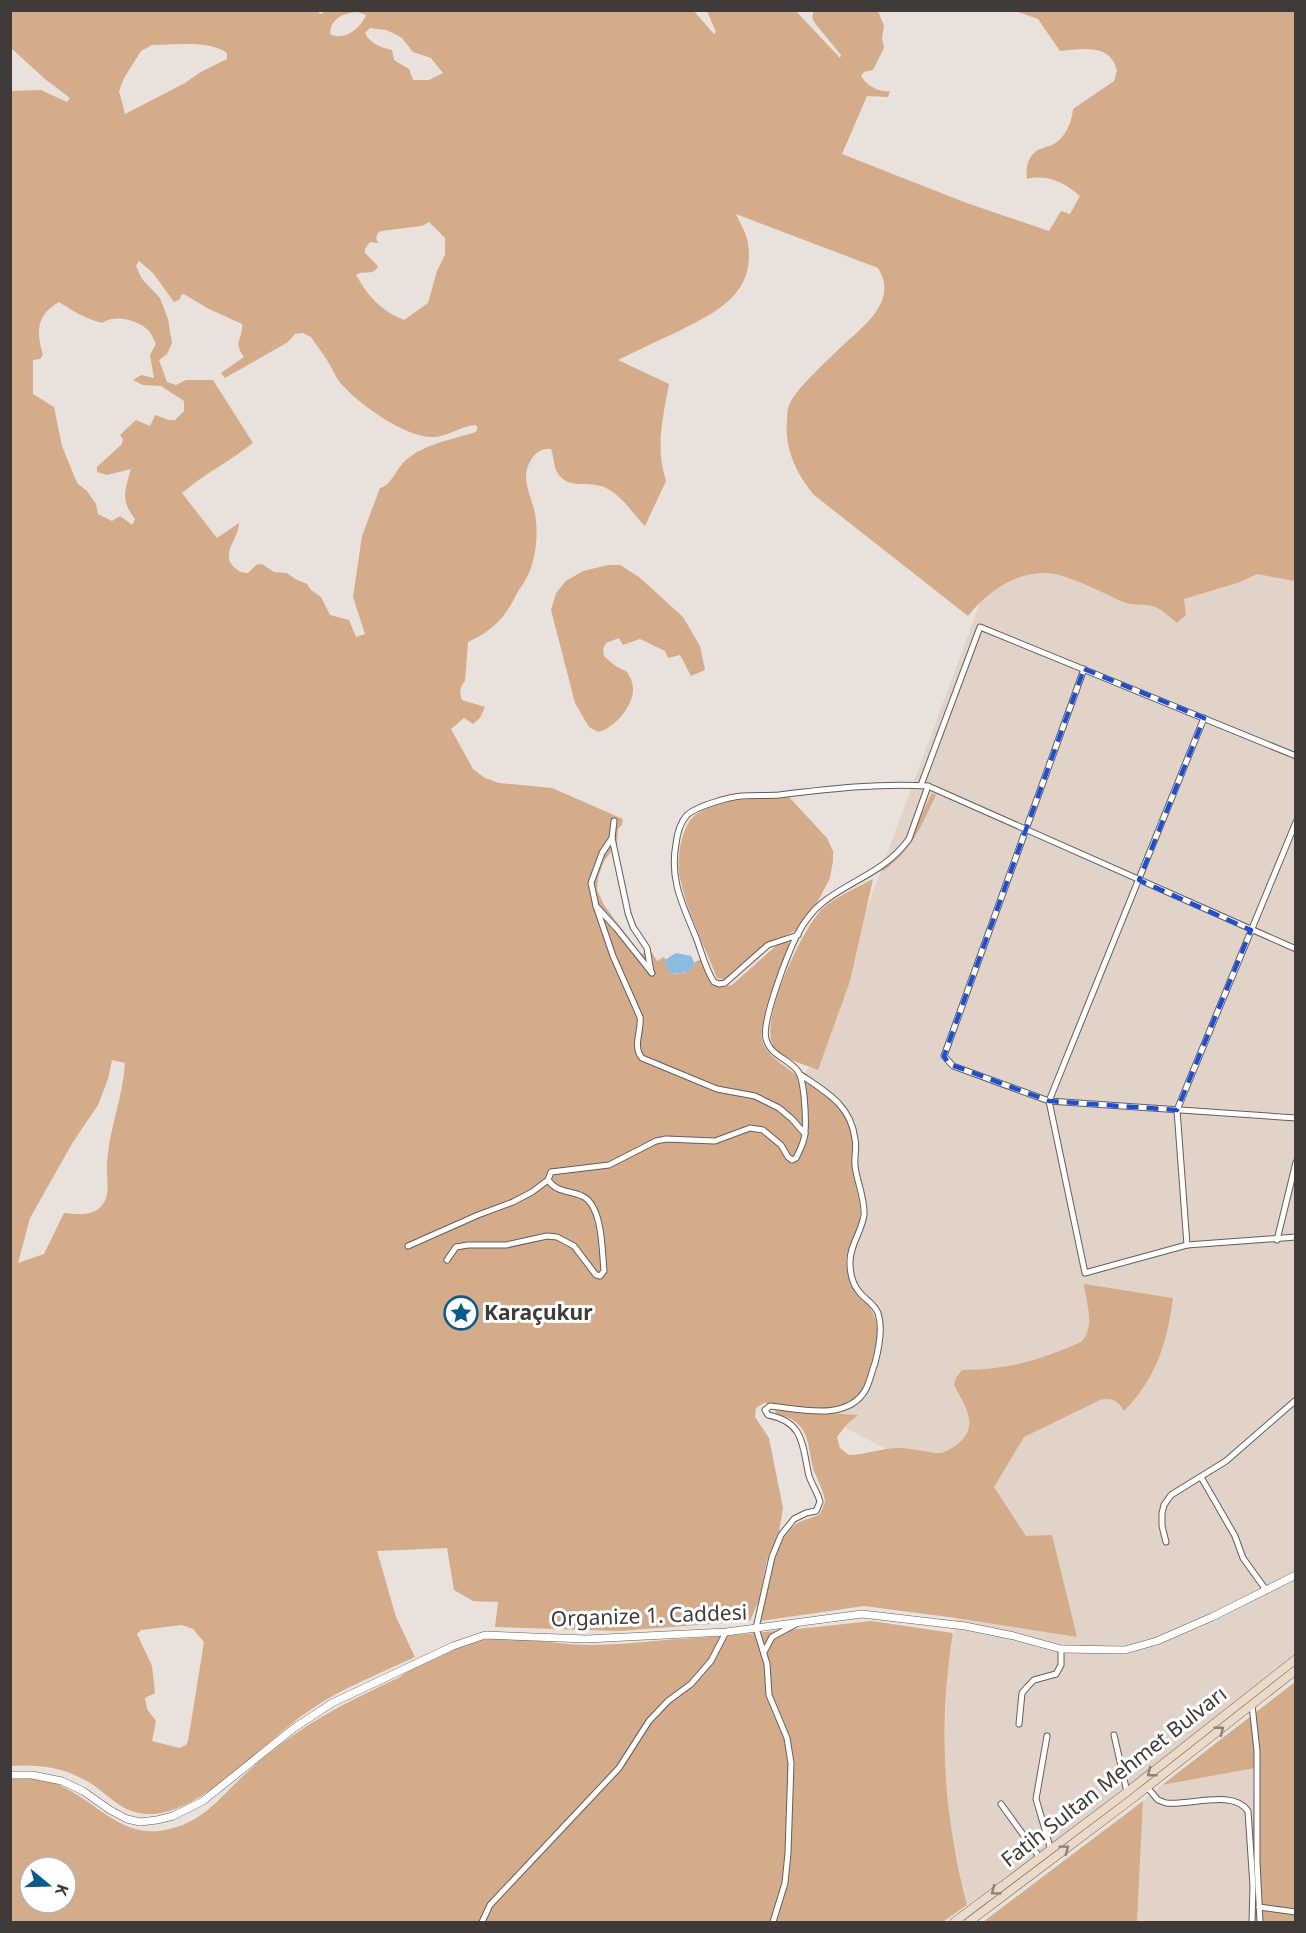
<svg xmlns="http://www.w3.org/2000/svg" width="1306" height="1933" viewBox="0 0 1306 1933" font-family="'Noto Sans',sans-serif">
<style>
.built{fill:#e1d3c8}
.green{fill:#d4ac8a;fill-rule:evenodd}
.water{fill:#8abbe3}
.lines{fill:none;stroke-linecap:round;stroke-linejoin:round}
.minor-casing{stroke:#655e59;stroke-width:7}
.tertiary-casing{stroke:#655e59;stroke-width:8}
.secondary-casing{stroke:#655e59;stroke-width:9}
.minor{stroke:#fff;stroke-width:5}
.tertiary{stroke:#fff;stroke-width:7}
.secondary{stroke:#ecdac9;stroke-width:8}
.oneway{stroke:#8c8379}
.marked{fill:none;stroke:#1d4ed8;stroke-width:4.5;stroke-dasharray:12 8;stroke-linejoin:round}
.labels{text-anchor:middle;stroke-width:6;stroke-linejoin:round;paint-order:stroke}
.poi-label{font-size:21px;font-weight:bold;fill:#3e3b38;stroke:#fff;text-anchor:start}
.street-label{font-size:21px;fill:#3e3b38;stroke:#fff}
</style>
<rect width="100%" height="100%" fill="#e9e1db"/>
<g class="built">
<path d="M1295,291V1654L1235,1704L1103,1805L967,1905L951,1834L944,1759L947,1678L956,1618L1076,1637L1026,1536L993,1487L942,1478L702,1353L1039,444Z"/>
<path d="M1256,1768L1249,1922H1137L1143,1801L1162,1785Z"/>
</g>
<g class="green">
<path d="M11,10H317L320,14L329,10H693L714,34L716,32L707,11L795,10L840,58L841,55L814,22L812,17L814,11H878L884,26L882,38L884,48L873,70L864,72L861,76C866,85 879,93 890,91L888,97L867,96L842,154L964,202L1049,231L1061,211L1070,214L1080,196C1064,182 1047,174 1027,179C1025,166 1029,152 1043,148C1046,146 1049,147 1052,145C1065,139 1072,122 1073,109L1114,81L1117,71C1111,43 1082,49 1060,51L1038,19L1015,11H1295V581L1257,574L1240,582L1184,599L1186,615L1177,623C1170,618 1163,610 1155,607C1145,603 1133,606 1123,602C1103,593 1081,581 1059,575C1023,566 989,590 968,616L814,495C796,473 784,448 787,419C787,413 788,406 791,401C801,384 827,361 841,347C863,327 899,301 878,268L736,214C740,223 746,232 748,243C756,295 715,313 677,332C657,341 638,350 618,360L669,384C663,417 655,447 666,481L645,526C632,513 622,495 604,487C587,480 568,491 557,472C553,464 554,456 551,449C536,447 527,462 526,476C526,491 535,505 536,521C538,539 535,563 526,579C523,585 519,589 516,595C505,618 492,631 468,642L465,681C460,687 459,692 462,700L485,707L480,718L473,724L464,718L451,729L473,769L485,778L499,783L552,788L623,819L622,825L618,829L617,844L604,861L598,877L597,890L604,905L641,955L650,949L657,961L664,957L674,974L685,973L695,964V962L704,958L717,986L723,987L732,985L778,944L786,941L789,943L790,945C783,966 758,1022 762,1040C767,1065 829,1088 845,1115C856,1134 851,1153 853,1173C855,1190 863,1204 859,1222C857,1235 847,1247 846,1260C845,1282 867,1297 874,1316C880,1331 876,1345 872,1360C869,1374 865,1391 853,1401C836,1415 786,1405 764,1403L756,1408L755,1417L769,1438L783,1508L779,1532L767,1560L759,1600L750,1621L619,1631L495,1627L498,1602L473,1601L454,1590L447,1548L377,1551L396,1617L415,1657C379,1674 342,1688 310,1710C267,1739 204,1812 152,1814C120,1815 109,1793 85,1780C62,1767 37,1764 11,1766V91L41,90L67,102L70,98L45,79L11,48ZM358,12L366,15C361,28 344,42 330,34C331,18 343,13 358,12ZM370,28L386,30L395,34L402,38L413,52L431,58L443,73L429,80H413L409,69L394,60L392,50C382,48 369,43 365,33ZM152,45C172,45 211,40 227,53V59L199,73L185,83L125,114L119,91L124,78L141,51ZM429,222L445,238V255L437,271L428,303L404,320C381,311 368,296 356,275C364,269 373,277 378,266L365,253V249L370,242L378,243L376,238L378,233L381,231L422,226ZM139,261L153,273L174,302L180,299L181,295L184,294L207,308L242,324C244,338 232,341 244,357L221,373L225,378L288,342L295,334L303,333L311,337C316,345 322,352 327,360C331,366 334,373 338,380C355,402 406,439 435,437C449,436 461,426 475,425L478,427L476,432C454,439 423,444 405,461C396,469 392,485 380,488L362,536L353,597L365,634L356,637L349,620L330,615L321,597L311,590L307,584L295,579L287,573L274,572L262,564L256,565L248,573C243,573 239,572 235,568C219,554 239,539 239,523L217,538L182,493C204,474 230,461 253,443L213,380H186L176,385L167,382L159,360L167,354L172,343L168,319L160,298L142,279L136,266ZM59,302C73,311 86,319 102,323C115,314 137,319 149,331C152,335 154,340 156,344L150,355L154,378L141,375L133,380L143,385L161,386L184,401V411L175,420H169L155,415L150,426L136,420L120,435L123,439L122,444L97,467V472L107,475L131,469C125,491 120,500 135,519L133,524H131L120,516L112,521L98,514L96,504L87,491L78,484L75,478L62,446L54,407L33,394V360L40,359L43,355C36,332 36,315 59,302ZM112,1060L125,1063C123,1097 109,1129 107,1163C106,1176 111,1194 103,1204C94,1217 78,1214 64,1213L44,1254L18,1263L30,1218L73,1142L98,1105L108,1079ZM182,1625L193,1629L204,1642L188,1741L186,1745L179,1748L152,1741L156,1721L147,1709L145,1698L155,1693L152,1666L137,1634L141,1630Z"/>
<path d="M608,565H620L639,577L683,617L700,646L705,670L691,676L680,655L668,658L665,651L640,639L623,645L619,638L606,643L603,649L604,656C609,661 619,669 626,671C630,676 633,682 633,689C634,705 614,729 598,732L589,727L575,703L551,610L556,593L566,581L583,571Z"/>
<path d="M932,793L936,795C921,826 912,851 883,871L882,869L907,844Z"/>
<path d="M789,797L827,838L833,851V861L830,878L819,899L800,928L765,946L726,980L717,978C704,945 687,912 680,878C676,861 681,828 694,816C716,798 761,798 789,797Z"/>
<path d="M873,879L850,981L818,1070C804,1064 784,1060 774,1047C757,1023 803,928 822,909C837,896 856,888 873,879Z"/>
<path d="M1084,1284L1173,1298C1167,1342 1157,1378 1124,1411C1119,1401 1111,1397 1100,1400L1024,1437L994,1487L1026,1536L1052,1535L1077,1637L956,1618L864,1606L760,1621C766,1593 771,1544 795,1525C802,1519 812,1519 820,1514L825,1502C824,1491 818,1481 814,1471C806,1443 812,1422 776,1414L775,1410L858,1415L846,1425L837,1437L840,1448L849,1455C864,1455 882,1448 900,1448C910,1448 935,1454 941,1453C946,1452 954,1447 958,1444C980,1425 965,1406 954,1385L956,1378L962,1370C1008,1370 1040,1360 1081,1342C1096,1327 1086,1303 1084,1284Z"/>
<path d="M871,1621L953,1633C938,1727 943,1813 967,1905L943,1922H11L10,1779C81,1767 105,1842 165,1830C201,1823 216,1802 241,1778C258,1762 276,1747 295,1734C328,1711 362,1695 398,1678C405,1674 410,1668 417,1665C431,1658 446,1652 460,1646C501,1630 548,1645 591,1645C620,1645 650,1641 679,1639C743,1635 807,1628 871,1621ZM30,1867H66V1903H30Z"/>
<path d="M1295,1682V1922H1249L1255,1768L1162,1785Z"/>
<path d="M1143,1801L1137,1922H983Z"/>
</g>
<path class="water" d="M676,953L691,956L695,964C691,973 676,976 668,971L665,960Z"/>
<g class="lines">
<defs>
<g id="minor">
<path d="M1084,669L944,1056L953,1066L1049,1101L1296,1118"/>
<path d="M1204,718L1049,1101L1085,1273L1187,1245L1296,1237"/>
<path d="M921,785L980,627L1296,756"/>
<path d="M614,821L612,838L628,913L633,927L647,948L651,972"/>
<path d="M612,838L602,853L591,883L596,906L617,929L652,973"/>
<path d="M596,906L613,956L640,1017C642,1031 632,1046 642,1058L717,1089L755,1096L779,1108L792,1119L805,1134"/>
<path d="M798,935L768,945L725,983L719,984L714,982C706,970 702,954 697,940C684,907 669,881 676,844C677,834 680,823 687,815C697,806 729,797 742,796C755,795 767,796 779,795C829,789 878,783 928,786L1296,949"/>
<path d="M1277,1240L1296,1162"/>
<path d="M1187,1245L1177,1110L1296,822"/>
<path d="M408,1246L478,1215L513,1202L532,1192L548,1180"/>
<path d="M447,1260L456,1247L468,1245H506L547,1236L557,1237L574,1246L596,1275L600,1276L604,1271C602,1252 603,1205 582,1196C569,1190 557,1193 548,1180L551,1172L609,1165L656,1141L666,1139L715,1141L750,1128L763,1130L781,1145L788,1157L792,1160L796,1158C800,1150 805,1141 805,1132C806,1120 805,1079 797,1070C787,1058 770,1055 766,1039C761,1022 788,953 797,935C803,924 812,911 822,903C852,879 884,873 909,839L928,786"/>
<path d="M1201,1477L1235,1536L1243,1558L1266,1590"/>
<path d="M1166,1542L1162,1526V1513L1164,1505L1171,1495L1226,1461L1296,1400"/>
<path d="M764,1652L772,1637L796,1624"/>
<path d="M1252,1705L1257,1751V1862L1260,1922"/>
<path d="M1019,1724L1022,1693L1028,1686L1034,1680L1056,1674L1061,1665V1649"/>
<path d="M1114,1735L1127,1792"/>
<path d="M1047,1736L1036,1799L1051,1850"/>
<path d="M1147,1787L1158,1800L1166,1803C1190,1806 1233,1789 1248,1811L1253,1886L1252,1922"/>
<path d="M1001,1804L1040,1858"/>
<path d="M1259,1907L1296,1912"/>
<path d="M482,1922L490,1905L619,1768L649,1721L668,1701L691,1684L711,1661L726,1632"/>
<path d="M773,1922L785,1883L788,1853L791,1763L787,1738L769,1695L767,1664L756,1628L772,1557L781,1535L794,1519L806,1513L816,1511L820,1502C818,1493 812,1485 809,1476C802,1446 805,1422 768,1415L765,1410L770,1406C801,1409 848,1422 866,1389C870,1381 872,1371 875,1363C879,1348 883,1328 878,1313C874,1304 866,1300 860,1293C853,1285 850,1273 850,1263C849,1247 862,1231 864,1215C865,1199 857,1182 855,1166C854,1157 857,1147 855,1139C851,1105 826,1092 801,1075"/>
</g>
<path id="tertiary" d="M10,1775H32L62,1781L83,1791L110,1810L127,1819L140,1822L157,1820L173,1816L203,1801L294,1728L332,1703L453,1646L485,1635L586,1639L726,1632L862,1614L965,1626L1014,1636L1061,1649L1125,1650L1157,1641L1212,1617L1296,1575"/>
<g id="secondary">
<path d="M954,1922L1127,1792L1296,1659"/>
<path d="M969,1922L1132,1799L1296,1670"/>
</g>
</defs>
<use href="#minor" class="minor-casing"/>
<use href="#tertiary" class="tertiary-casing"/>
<use href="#secondary" class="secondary-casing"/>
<use href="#minor" class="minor"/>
<use href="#tertiary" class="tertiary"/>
<use href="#secondary" class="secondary"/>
</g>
<defs><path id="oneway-chevron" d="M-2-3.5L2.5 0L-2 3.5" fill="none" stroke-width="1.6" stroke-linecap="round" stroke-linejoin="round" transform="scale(1.5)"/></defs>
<g class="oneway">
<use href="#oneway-chevron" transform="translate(1220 1730) rotate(-38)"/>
<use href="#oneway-chevron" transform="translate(1151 1773) rotate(142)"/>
<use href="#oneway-chevron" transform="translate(1065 1849) rotate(-37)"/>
<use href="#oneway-chevron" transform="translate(995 1891) rotate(143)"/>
</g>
<path class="marked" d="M1084,669L1204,718L1139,880L1251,930L1177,1110L1049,1101L949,1064L944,1056Z"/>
<defs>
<symbol id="sight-ring" viewBox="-11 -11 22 22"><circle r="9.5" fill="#fff" stroke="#095a8d" stroke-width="1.5"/><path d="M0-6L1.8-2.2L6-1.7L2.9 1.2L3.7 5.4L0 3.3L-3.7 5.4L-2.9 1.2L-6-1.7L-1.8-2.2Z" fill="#095a8d"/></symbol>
</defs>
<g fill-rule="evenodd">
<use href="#sight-ring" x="442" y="1294" width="38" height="38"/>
</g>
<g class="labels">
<g class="poi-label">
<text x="484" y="1320">Karaçukur</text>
</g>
<g class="street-label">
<text transform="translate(649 1616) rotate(-2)" y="7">Organize 1. Caddesi</text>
<text transform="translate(1114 1777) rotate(-38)" y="7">Fatih Sultan Mehmet Bulvarı</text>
</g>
</g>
<rect width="1306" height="1933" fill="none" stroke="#3e3b38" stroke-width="24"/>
<g transform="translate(48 1885) rotate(109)"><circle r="28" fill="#ffffff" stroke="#b2b1af" stroke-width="1.5"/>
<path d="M0-4.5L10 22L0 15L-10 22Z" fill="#095a8d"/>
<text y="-9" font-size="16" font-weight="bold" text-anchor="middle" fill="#3e3b38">K</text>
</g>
</svg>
